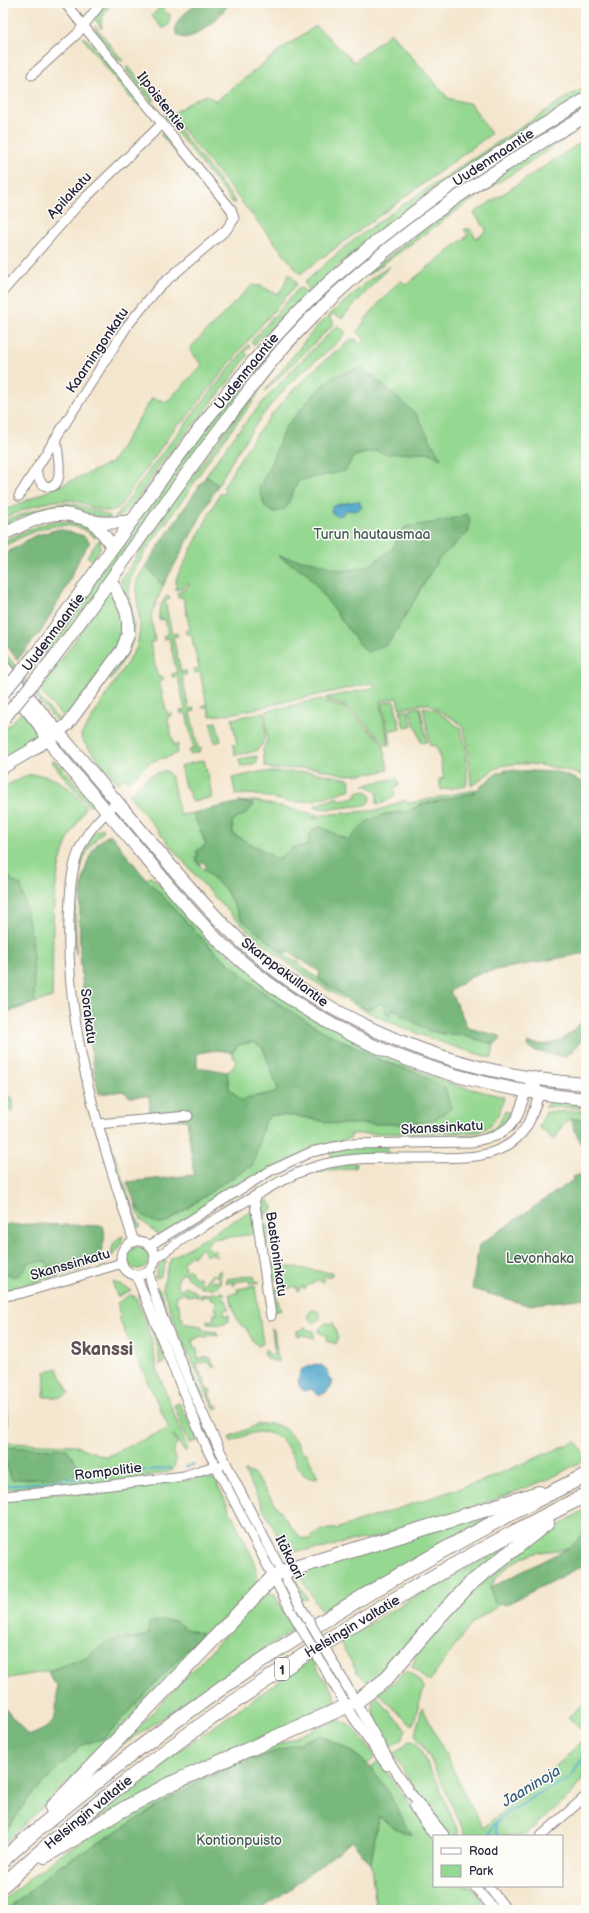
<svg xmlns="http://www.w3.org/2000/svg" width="589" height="1913" viewBox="0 0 589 1913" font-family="'Balsamiq Sans',sans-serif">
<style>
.green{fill:#95d891;stroke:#5c7d66}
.forest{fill:#78b87b;stroke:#4d6d5b;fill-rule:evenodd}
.water{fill:#4ba5c9;stroke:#366482}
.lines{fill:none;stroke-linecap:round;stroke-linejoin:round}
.stream{stroke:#4ba5c9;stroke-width:2}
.minor-casing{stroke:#8b8484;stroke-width:11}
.major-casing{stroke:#8b8484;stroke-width:14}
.highway-casing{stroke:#8b8484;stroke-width:16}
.minor{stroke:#fff;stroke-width:9}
.major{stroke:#fff;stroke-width:12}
.highway{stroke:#fff;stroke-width:14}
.minor-bridge-casing{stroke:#8b8484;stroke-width:11;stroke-linecap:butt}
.major-bridge-casing{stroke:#8b8484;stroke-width:14;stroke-linecap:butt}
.minor-bridge{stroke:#fff;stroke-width:9}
.major-bridge{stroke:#fff;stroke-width:12}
.labels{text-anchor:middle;stroke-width:3;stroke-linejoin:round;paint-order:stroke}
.shield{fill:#fdfcf7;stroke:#646373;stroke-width:1}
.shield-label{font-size:13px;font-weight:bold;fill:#22223b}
.street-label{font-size:14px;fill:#22223b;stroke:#fdfcf7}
.park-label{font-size:14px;fill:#445955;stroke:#fdfcf7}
.water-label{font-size:15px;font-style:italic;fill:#345d7b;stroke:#fdfcf7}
.district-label{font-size:18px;font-weight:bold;fill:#625057;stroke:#fdfcf7}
</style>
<rect width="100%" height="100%" fill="#fdfcf7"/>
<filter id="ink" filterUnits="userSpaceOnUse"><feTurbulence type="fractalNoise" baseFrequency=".025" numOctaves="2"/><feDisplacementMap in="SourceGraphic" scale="8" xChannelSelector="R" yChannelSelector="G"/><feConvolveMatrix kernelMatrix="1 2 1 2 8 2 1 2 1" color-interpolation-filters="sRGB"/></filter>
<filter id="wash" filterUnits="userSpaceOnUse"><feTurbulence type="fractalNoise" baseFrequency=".012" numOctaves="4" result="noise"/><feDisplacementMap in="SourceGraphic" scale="16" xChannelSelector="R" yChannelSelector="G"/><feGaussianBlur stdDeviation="0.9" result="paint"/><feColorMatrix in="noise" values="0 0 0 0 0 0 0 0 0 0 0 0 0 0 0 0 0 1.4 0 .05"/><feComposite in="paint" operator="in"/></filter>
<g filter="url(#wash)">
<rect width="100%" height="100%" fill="#f4e6ce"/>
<g class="green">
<path d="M106,3H111L101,20L102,29L95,19Z"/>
<path d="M161,6L168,15L170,14L169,25L165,28L161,27L152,16Z"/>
<path d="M95,26L123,61L118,60L97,34Z"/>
<path d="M316,26L354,62L391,33L448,98L471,104L491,134L300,274L171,115L194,100L207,95L216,101L283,48Z"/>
<path d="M82,37L89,41L144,109L131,99Z"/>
<path d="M128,66L154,99L153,103L126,70Z"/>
<path d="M586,87V93C507,141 425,189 355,251C324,278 297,309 265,336L263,335L254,345L251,342L298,289L302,288L306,293L310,290L304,283L348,244L398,208L567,97Z"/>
<path d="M586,106V110L531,143L327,297L49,658L43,653C130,530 214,401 323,296C402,220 492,161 586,106Z"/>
<path d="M165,112L233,198L235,203H233L166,119Z"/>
<path d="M586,119V125L463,206L368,275L367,273L461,200Z"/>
<path d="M160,134L166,136L201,179L199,181Z"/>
<path d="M586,139V777C565,768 518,758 497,768C488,772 481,782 471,785L468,745L463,728L458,722L429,704H422L400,709L397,698L380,701L389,745H386L385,743L349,708L325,698L373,688L376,685L372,683L230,714L210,716L208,707L203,708L202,706L207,705L200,672L195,673L194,669L199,668L191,634H186L185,631L190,629L183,597H178L177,593L183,591L190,584H187L182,588L176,590V579L220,493L224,494L226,491L223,488C258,425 294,382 352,339L357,340V342L360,344L365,339L359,334L358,331C370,311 385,296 401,280L406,285L468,235L464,229H470L476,238L487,231L474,213Z"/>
<path d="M390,266L342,318L333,314L330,317L333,321V325L265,391L317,326L369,280Z"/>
<path d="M289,273L296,282V285L241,349L184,421L177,425L119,507C105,518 90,504 75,501C50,497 26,510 3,518V511L111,463L152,398L167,402L202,365L189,349L252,285L261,286L278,295L283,287Z"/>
<path d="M337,326H339L346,333C328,354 303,368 285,389C258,417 238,451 218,485L206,476C242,420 289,372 337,326Z"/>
<path d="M248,345L250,346L245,352L248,355C222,393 192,426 163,461C149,479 135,510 114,519L159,457Z"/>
<path d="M272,369L252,403L210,458L186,495L146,550L130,579L129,595L134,624V636L129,650L111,680L109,679L127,649L121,590V580L165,513Z"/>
<path d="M64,503L78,505L110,516V518C98,520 84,510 72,508C50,505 23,517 3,525V521L38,509Z"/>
<path d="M53,521L80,523L98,534L95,538C91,535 87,531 83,529C55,518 27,534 3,547L4,541L29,529Z"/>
<path d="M99,540H101L100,548L92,561L87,556Z"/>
<path d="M146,565L163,586L151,616L155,641L150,643L158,677H163L164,680L159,681L167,714L172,713V716L167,717L174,745L178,744L177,753C169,758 162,758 153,761C144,765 136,775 129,782L125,777L118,783L82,740L81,735L137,647L140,627L136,588L137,580Z"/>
<path d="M111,587L123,618V638L66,720L40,691Z"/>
<path d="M167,596L169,597L170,599L165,601L172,634L177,633L178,636L173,637L181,672L186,671L187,674L182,676L189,709L194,708L195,711L190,712L198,748L202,749L199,752L190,754L189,750L194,749L186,713L181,714L180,711L185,710L178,677L173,678L172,674L177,673L169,638L164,639L163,636L168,635L165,619L159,620C158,612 161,601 167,596Z"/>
<path d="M3,650L37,695L62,723H58L6,663L3,658Z"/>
<path d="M321,699L347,709L383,743L388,770L374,773L347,775L314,768L272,769L265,766L263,750L267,740L266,711Z"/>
<path d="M394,701L400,728L389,731L391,746L382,703Z"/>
<path d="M420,707L427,742L421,743L417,728H415L410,709Z"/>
<path d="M423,707L434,709L460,728L466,747L467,783L466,786L441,790L439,779L444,778L438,749H436L435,745L430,746Z"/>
<path d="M408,710L412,726L404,727L400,711Z"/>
<path d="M23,711L41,738L3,762V731Z"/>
<path d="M263,712C266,723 268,745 255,751C249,753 241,754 235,755L233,745L237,744L232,719Z"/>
<path d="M216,722L221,741L215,743L211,723Z"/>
<path d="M257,756V763L241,767L239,759Z"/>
<path d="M53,760L58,763L92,802V805L88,806L52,762Z"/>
<path d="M204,760L213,798L192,801L187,788L185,787L180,766Z"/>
<path d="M164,771H167L172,779L180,815L193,813L206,844L198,856L197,863L225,889L242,920L292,960L299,961L300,965L322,982L366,1009L376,1007L379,1003L387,1008L385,1012L389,1016H390L393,1009L449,1035L456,1034L494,1044L492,1058C390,1030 306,988 230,913C194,877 162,835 129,795L149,776Z"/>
<path d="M260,772H312L349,779L351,789C334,794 315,802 297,802C276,802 258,791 236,795L232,778Z"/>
<path d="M28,775C52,772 74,788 85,808C78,823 68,836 63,852C49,899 54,949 52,997L3,1014V787Z"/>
<path d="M397,778L399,786L393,788L395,796L383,803L377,804V793L372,788L364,785Z"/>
<path d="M474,790V793L420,805L409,811L390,813L366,822L348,840L321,827L315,828L309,836L308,846L292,848L278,860L262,850L233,834L231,821L247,813L254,804L240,802L255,801L319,815L318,817L312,818V819L319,818L321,815L380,810L405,800L406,803H412Z"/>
<path d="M364,791L368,792L371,797L369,802L365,805L331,809L316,808L314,806L338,797L341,800L357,797L356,793Z"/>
<path d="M102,828L103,832C69,861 76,914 76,954C71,928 70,839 102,828Z"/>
<path d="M151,877L165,889L232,958L393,1059L447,1083L504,1097C500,1114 495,1125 479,1132L351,1134V1138L310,1150L160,1237C148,1222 142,1228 135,1205L144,1216L166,1223L222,1184L253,1165L264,1123L271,1115L297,1116L336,1124L415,1072C339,1047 268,1003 211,947C188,925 168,901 146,879Z"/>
<path d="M253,1042L263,1048L278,1089L275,1093L250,1097L241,1101L229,1088L227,1072L232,1069L236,1062L232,1053L238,1045Z"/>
<path d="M3,1096L11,1097L13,1100V1110L3,1113Z"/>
<path d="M554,1100L586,1103V1108L544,1107Z"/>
<path d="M505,1111L513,1114C506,1127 495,1134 482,1138L407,1141V1138L482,1135C493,1130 501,1124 505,1111Z"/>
<path d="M586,1111V1119H570L563,1125L554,1140L539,1127L546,1112Z"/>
<path d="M104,1130H106L136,1218L141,1226L139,1228L131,1214Z"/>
<path d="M356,1147H388L389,1156L332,1160L330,1150Z"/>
<path d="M356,1163L355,1168C346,1169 319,1174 313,1171L331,1165Z"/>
<path d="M268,1200L274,1208L261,1218V1205Z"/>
<path d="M252,1210L257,1234L213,1239L206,1245L212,1251H216L217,1257L210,1253L207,1256L200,1248L193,1257L190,1255L182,1264L185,1266L184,1268L187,1271L189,1269L191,1271L190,1273L196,1278L198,1276L201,1279L199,1281L203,1284L212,1274L213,1275L209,1280L211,1282L213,1280L217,1283L220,1279L215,1275L220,1270V1284L215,1288H200V1286L187,1278L185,1273L180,1274L177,1283L180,1290L186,1286L197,1293V1298L196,1295L186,1296V1293L177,1295L176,1304H179V1308L181,1309L180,1315L182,1316L183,1322L187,1324L202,1326V1330L217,1332L218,1336H216L215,1334L207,1335V1337L199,1336L198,1338L192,1340L194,1348H197L198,1359L210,1357L215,1367L213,1368L210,1362L197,1363L198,1366L197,1367L202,1378L204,1377L205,1380L203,1381L208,1391L210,1390L211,1393L209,1394L215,1406L217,1405L218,1408L215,1410L179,1334L163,1289L165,1277L171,1258Z"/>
<path d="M263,1219L270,1229L269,1231L266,1250L262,1223Z"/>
<path d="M103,1229L53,1274L54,1277L3,1291V1231Z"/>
<path d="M123,1236L120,1247L111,1257C111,1249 114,1238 123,1236Z"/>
<circle cx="138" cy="1258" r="11"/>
<path d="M165,1258L166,1262L160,1277L155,1278L159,1265Z"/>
<path d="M269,1264L332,1273V1275L327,1277L324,1275L323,1277L325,1280L321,1282L320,1280L313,1282V1284L306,1286V1288L304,1289L303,1286L300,1288V1290L298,1291L296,1286L275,1293L281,1310L275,1312L272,1289L281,1287L282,1281H278L270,1276Z"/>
<path d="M254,1275L255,1281L260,1282L250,1283L248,1280L235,1282V1285H233V1282L227,1283L226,1279Z"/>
<path d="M114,1282L131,1290L117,1297L113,1284Z"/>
<path d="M255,1286L263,1344L258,1346C252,1342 250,1333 244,1326L243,1327L237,1320L229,1294L238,1293L237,1289Z"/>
<path d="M159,1288L178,1342L204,1397L201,1398L192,1385L155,1289Z"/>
<path d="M223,1292L225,1294L223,1295L224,1300H226L229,1309L224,1310V1315H229V1321L222,1325L207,1324V1320L213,1321L214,1314H217V1310L215,1309L216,1301L210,1300L211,1297L202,1296V1298H200V1295Z"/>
<path d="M130,1295L136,1297L151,1338L157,1370L188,1450L184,1451L173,1434L177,1443L173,1453L176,1461L173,1470C156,1478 147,1470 131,1486L190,1480L203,1476L216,1481L253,1559L258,1577C253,1593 211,1633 197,1648C133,1714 70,1782 3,1845V1836L27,1800L82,1745L104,1738L202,1634L184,1628L175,1621L149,1623L148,1635L134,1639H119L93,1651L87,1657L48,1671L3,1679V1499L68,1492L64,1483L3,1490V1392L8,1401L7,1443L74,1445L106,1457L169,1428L118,1317L121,1315L117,1303Z"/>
<path d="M139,1295L161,1347L165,1363L160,1365L158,1348Z"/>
<circle cx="314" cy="1316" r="6"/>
<path d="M327,1322L329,1324L333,1322L338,1339L336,1344L326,1341L327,1335L319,1333V1329Z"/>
<path d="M306,1326L305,1329L314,1331V1338L304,1335L297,1336V1331L301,1330Z"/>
<path d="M272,1329L274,1330L278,1362L268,1359L264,1353L266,1349L269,1355L275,1354Z"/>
<path d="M57,1368L69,1393L62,1397H44L45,1372Z"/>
<path d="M179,1403L186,1415L198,1441L189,1443L174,1405Z"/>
<path d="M259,1424C285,1421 291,1434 303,1453H306L318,1477C291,1486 298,1431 260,1432C250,1432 240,1438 231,1442L229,1437Z"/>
<path d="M576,1441L586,1459L551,1478L486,1503L374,1538L348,1541L325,1548L289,1552L285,1550L244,1471L254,1474L295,1532L302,1538L309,1539L322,1529H336L482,1481Z"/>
<path d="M519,1502L322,1612L298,1574Z"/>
<path d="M586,1508V1530C582,1535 577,1544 572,1546C563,1551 551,1550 541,1552C520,1556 500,1569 490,1588L494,1603L500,1604C491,1612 481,1616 472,1623L429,1682L412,1667L418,1649L459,1602L532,1543Z"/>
<path d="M523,1537L372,1687L357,1672L340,1642L409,1600Z"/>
<path d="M293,1575L308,1599L301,1600L290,1578Z"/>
<path d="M266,1592L275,1595L293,1630L120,1747Z"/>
<path d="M311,1659L335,1695L336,1704L81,1827L147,1773Z"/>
<path d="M405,1671C412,1673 421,1681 424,1688L413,1724L411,1725L378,1693L396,1681Z"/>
<path d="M376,1696L406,1730L402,1739L390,1747C383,1734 365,1710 376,1696Z"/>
<path d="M586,1702V1732L568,1717Z"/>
<path d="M422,1708C444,1747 460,1789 483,1828L564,1759L586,1736V1774L570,1796L523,1836H466L430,1758L415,1734Z"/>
<path d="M336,1720C354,1723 364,1741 374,1755V1759L367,1764L348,1749L320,1735L204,1778L57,1868L7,1910H3V1900L58,1856L115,1819L166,1792Z"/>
<path d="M409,1741L416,1742L439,1787L460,1836H449L421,1801L394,1754Z"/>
<path d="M379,1761L434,1837V1886H471L487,1906L485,1908L487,1910H376L371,1864L378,1816L395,1828L410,1834L394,1803L370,1767Z"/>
</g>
<g class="forest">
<path d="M192,3H230C222,14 189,50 176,33C173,21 186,13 194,6Z"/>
<path d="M362,367L416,414L441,459L427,452L387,454L376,451L354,456L345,471L298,481L286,508L274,513L265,507L259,488L273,459L284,429L314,394L332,377Z"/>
<path d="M206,476L218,485L163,586L146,565Z"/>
<path d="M467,514L470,519L468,533L439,558L389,643L367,652L357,641L307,573L278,556L314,562L343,571L369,566L392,549L405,527L444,521Z"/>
<path d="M59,529L84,536L90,542L80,557L65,590L42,630L17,660L3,639V555L34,536Z"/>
<path d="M506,770L557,772L586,783V953L476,974L450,991L468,1028L500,1036V1040L494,1044L456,1034L449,1035L429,1031L401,1015L397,1010L393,1009L390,1016L385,1013L387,1008L379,1003L376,1007L366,1009L322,982L318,978L320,972L289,952L283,953L242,920L225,889L204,869L206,866L203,862L199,865L195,857L198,856L196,852L206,844L193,813L240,802L254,805L247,813L232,821L233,834L262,850L278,860L292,848L308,846L309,836L315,828L321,827L348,840L366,822L382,815L409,811L420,805L474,793V790L478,789L497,773Z"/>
<path d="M111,835L146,879L211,948L271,999L321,1030L382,1061L415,1072L445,1088L451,1108L434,1120L410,1124H336L297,1116L271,1115L264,1123L253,1165L222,1184L166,1223C142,1226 134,1201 127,1182L194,1175L187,1120L150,1117L149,1096L130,1097L123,1091L99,1094C90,1051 54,850 111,835ZM253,1042L263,1048L278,1089L275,1093L250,1097L241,1101L229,1088L227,1072L197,1067V1054C209,1050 220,1049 232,1053L238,1045Z"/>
<path d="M3,866L13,882L21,885L32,938L35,1002L3,1013Z"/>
<path d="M586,1018V1036L566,1057L535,1051L527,1046L528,1043C561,1048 564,1038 586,1018Z"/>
<path d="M570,1119H586V1155Z"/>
<path d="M586,1173V1298L528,1305L472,1289L479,1245L573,1180L572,1177Z"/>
<path d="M35,1224L103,1226C108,1239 100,1247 100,1261L79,1270L54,1277L46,1261L28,1263C23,1274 15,1282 3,1271V1225Z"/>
<path d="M3,1447L67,1449L78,1465L74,1476L12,1480L3,1456Z"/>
<path d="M586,1530V1564L505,1605L494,1603L490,1588L572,1546Z"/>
<path d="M155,1621H175L184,1628L202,1634L104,1738L82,1745L27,1800L3,1836V1706L28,1736C61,1724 55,1717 57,1686L52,1681L48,1671L87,1657L105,1643L119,1639H134L148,1635L149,1623Z"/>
<path d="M320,1735C337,1743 355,1752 369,1766C385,1782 400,1815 411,1835L395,1828L378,1816L371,1864L352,1841L290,1889L259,1910H7L57,1868L204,1778Z"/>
</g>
<g class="water">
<path d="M359,501L362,507L356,511L346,510L342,515L337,516L331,512L332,507L340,504Z"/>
<path d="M315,1364C325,1365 329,1370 330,1380H332L331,1388L326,1393L318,1395L311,1389L304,1391C296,1386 298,1376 302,1369Z"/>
</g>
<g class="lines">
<g class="stream">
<path d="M186,1467L194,1464"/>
<path d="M99,1475L170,1468"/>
<path d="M3,1486L82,1478"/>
<path d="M488,1836L495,1823"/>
<path d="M497,1836L496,1822L507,1812L517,1808L534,1796L565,1781L570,1778L584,1756"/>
<path d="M476,1910L477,1903"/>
</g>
</g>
</g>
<g filter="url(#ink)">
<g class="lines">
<defs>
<g id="minor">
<path d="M32,75L77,34L101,3"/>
<path d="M3,291L77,206L162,124"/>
<path d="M36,471C38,477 40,484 46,486C67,492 57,449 56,439"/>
<path d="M19,496L127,326L160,286L226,230L234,219L231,209L65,3"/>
<path d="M117,802C104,815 89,828 81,846C70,869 70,895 69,920C65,1032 101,1137 134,1242"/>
<path d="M97,1124L188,1116"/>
<path d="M254,1197L271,1316"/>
<circle cx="138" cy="1258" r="17"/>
<path d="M149,1246L270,1171L311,1152L349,1144L472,1142L496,1136L509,1127L517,1117L528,1087"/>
<path d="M154,1260C181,1238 211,1222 241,1204C264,1191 288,1175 314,1167C348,1156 388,1158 423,1158C456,1157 495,1162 520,1135C531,1123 534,1109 539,1094L533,1079"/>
<path d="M149,1271C154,1302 168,1330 180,1359C213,1444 256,1522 298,1602"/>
<path d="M136,1275L204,1443L289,1607"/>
<path d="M3,1296L22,1293L122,1263"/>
<path d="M3,1496L62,1491L184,1476C194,1473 212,1465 220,1466"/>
<path d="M338,1671L393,1767L409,1791L445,1836"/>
<path d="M329,1676L353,1717L387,1766"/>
<path d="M414,1807L435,1836"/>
<path d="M541,1836L586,1796"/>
<path d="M474,1886L495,1910"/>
<path d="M488,1886L507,1910"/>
</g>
<g id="major">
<path d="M91,520L102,532L113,547"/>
<path d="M3,534C20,527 39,515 58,514C71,513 80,518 92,521C105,524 118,523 132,521"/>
<path d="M39,650C71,605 104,560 136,515C189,441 244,366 309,301C391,221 488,158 586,99"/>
<path d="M52,660C111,582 165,500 225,422C246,394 267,365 290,340C374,249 479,178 586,116"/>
<path d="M3,666C42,714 83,761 123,809C158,850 191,892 229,930C324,1023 454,1075 586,1084"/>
<path d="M3,680L38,723L57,753C85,786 113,818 140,851C167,883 193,916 223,945C327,1041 446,1086 586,1099"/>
<path d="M3,767L35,748L67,725L122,650L128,634V621L126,611L111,580"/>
</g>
<g id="highway">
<path d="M282,1572L539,1493"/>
<path d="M356,1702L385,1680L439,1617L471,1583L547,1523"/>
<path d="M52,1808L273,1577"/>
<path d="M45,1856L122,1810L168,1785L347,1706"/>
<path d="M3,1860C32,1833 63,1808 95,1783C245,1661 413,1561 586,1475"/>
<path d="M3,1885C176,1727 377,1600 586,1495"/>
</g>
</defs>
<use href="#minor" class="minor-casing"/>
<use href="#major" class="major-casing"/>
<use href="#highway" class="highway-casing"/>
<use href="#minor" class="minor"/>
<use href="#major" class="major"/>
<use href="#highway" class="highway"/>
<defs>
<g id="minor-bridge">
<path d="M298,1602L338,1671"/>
<path d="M289,1607L329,1676"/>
</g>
<g id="major-bridge">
<path d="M3,693L39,650"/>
<path d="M4,718L52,660"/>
</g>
</defs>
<use href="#minor-bridge" class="minor-bridge-casing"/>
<use href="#major-bridge" class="major-bridge-casing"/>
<use href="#minor-bridge" class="minor-bridge"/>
<use href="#major-bridge" class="major-bridge"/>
</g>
</g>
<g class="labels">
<rect class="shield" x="275" y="1658" width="14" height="22" rx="3"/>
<g class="shield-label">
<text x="282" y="1674">1</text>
</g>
<g class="street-label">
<text transform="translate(162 101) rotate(52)" y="5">Ilpoistentie</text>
<text transform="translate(493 157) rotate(-33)" y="5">Uudenmaantie</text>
<text transform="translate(69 195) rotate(-47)" y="5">Apilakatu</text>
<text transform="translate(97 350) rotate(-56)" y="5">Kaarningonkatu</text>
<text transform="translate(246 371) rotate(-51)" y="5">Uudenmaantie</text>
<text transform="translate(53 632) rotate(-53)" y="5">Uudenmaantie</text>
<text transform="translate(285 972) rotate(37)" y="5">Skarppakullantie</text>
<text transform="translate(89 1016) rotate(83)" y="5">Sorakatu</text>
<text transform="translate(442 1127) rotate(-3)" y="5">Skanssinkatu</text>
<text transform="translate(277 1254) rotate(82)" y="5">Bastioninkatu</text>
<text transform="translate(70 1264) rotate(-16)" y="5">Skanssinkatu</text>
<text transform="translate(108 1471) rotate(-7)" y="5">Rompolitie</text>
<text transform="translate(290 1557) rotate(63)" y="5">Itäkaari</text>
<text transform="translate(352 1626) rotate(-31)" y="5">Helsingin valtatie</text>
<text transform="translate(88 1812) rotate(-39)" y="5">Helsingin valtatie</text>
</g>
<g class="park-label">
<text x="372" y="539">Turun hautausmaa</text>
<text x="540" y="1263">Levonhaka</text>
<text x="239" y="1845">Kontionpuisto</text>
</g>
<g class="water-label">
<text transform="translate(531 1786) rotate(-31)" y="5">Jaaninoja</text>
</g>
<g class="district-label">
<text x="102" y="1355">Skanssi</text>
</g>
</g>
<rect width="589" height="1913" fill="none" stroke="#fdfcf7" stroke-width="16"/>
<rect x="433" y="1835" width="130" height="52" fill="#fdfcf7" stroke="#a5a5ac"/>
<rect x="441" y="1848" width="20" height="6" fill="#ffffff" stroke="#a5a5ac"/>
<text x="469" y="1855" font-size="12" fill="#22223b">Road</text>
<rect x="441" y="1865" width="20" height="12" fill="#95d891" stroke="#a5a5ac"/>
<text x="469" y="1875" font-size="12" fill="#22223b">Park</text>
</svg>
